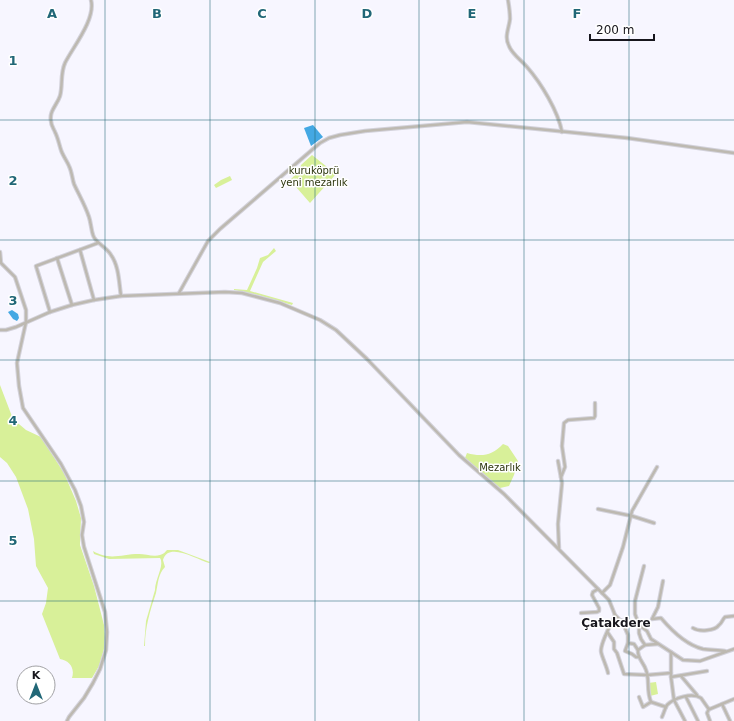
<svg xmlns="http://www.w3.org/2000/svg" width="734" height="721" viewBox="0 0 734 721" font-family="'DejaVu Sans',sans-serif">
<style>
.green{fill:#d8f099}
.water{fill:#44a8e3}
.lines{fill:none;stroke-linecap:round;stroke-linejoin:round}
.minor-casing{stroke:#d3d2db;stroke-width:4.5}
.minor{stroke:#bdb9b1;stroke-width:2.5}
.grid{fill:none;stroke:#216777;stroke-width:1;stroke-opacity:0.55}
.labels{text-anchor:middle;stroke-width:3;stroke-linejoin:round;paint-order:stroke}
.park-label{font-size:10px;fill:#2d360e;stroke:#fff}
.quarter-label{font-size:12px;font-weight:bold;fill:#17161d;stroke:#fff}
.grid-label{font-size:13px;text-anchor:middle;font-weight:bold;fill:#216777;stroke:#fff;stroke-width:3;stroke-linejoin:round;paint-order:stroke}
</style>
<rect width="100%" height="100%" fill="#f7f6ff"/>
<g class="green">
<path d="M312,155L336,174L310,203L290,180L300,170L301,165Z"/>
<path d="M230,176L232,180L216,188L214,185L221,180Z"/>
<path d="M274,248L276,251L263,262L250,291L293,303L292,305L258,295L234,290V289L247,290L257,268L260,258L268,255Z"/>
<path d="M0,385L13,419L26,430L41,437L64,473L76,501L81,518L80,545L94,586L104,625L105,638L104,649L99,666L92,678H72C75,668 70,661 60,659L42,614L46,603L48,588L36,566L34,539L28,509L16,477L7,463L0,457Z"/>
<path d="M503,444L508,446L518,461L514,475L509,486L500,488L465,458L467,453C481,457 492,456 503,444Z"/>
<path d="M167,550H178L210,562L209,563C198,560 168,541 163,560L165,567C158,574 158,584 156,593C150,611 145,627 145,646H144L146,621L155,590C155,580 163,568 161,560L160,558L109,559L94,554L93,551C110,561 121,554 139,554C145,554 154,557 160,555C164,554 165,552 167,550Z"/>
<path d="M656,682L658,694L650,696L648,683Z"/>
</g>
<g class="water">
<path d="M313,125L323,137L311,146L304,128Z"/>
<path d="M12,310L18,314L19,318L17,321L13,319L8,312Z"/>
</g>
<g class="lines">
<defs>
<g id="minor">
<path d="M91,0C96,19 73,47 65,63C60,74 63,85 60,96C57,105 49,111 51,121C51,126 54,129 55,132C58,138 59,144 61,150C63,156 67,161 69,166C72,172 72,178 74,184C79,195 85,205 89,217C91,223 91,229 93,235C95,243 107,247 111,255C119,266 119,283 121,296"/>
<path d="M508,0C509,6 510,13 510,19C509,28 504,37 509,46C512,54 521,60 527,67C541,83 558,111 562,132"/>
<path d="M80,250L94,300"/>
<path d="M0,252L1,263L15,277L26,310V322L17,363L19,386L23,408L61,464L75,490L81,506L84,522L82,535L84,547L105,612L107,632L106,650L100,669L93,683L84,698L69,717L67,721"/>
<path d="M57,258L72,305"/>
<path d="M179,293L208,241L220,229L320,143L329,138L340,135L365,131L467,122L627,138L734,153"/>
<path d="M50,312L36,266L98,243"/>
<path d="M0,330H6L16,327L50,312L72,305L94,300L121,296L225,292L242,293L280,303L320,320L336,330L367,359L459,455L504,494L609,600L615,615L620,620L639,625L647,631L651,639L683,660L700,661L734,649"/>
<path d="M558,461L562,483L558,524L559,548"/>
<path d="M561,477L565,467L562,446L564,423L568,420L594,418L595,416V403"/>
<path d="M598,509L632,516L654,523"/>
<path d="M644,566L635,601V614L639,625V633L641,639L645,645"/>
<path d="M663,581L658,607L652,619L661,618C672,631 686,645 703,649C710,650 718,650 725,651"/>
<path d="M602,593L610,585L623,547L632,511L657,467"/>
<path d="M581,613L597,612L599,611V608L592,595L593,592L598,589"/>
<path d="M622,621L628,635V643L625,651L632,654L636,657H639"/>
<path d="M693,628C699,632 715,631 719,625C722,623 722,620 725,617L734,616"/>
<path d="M608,633L614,642V649L617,653L624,674L647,675L671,673"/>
<path d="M628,643L634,644L638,650"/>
<path d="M671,652V677L674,700L685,721"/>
<path d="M608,673C607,667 601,655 601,651C601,641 611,625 615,615"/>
<path d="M681,676L697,695"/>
<path d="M671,677L707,671"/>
<path d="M639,697L643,707L651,702C646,690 650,680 646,670C644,663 637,658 638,650L645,645L658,644"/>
<path d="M686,697L698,721"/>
<path d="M651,702L666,707"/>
<path d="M722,704L730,721"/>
<path d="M709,709L707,713L710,721"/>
<path d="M662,717C664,713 665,708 667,705C674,698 692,692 701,698L708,708L710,709L734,699"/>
</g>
</defs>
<use href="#minor" class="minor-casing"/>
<use href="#minor" class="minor"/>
</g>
<path class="grid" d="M105,0V721M210,0V721M315,0V721M419,0V721M524,0V721M629,0V721M0,120H734M0,240H734M0,360H734M0,481H734M0,601H734"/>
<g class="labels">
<g class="park-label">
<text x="314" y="174">kuruköprü<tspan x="314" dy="12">yeni mezarlık</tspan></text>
<text x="500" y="471">Mezarlık</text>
</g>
<g class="quarter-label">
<text x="616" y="627">Çatakdere</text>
</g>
</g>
<g class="grid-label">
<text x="52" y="18">A</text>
<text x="157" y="18">B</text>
<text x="262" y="18">C</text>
<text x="367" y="18">D</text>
<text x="472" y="18">E</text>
<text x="577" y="18">F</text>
<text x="13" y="65">1</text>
<text x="13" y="185">2</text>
<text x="13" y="305">3</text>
<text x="13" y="425">4</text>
<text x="13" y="545">5</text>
</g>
<g transform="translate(36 685)"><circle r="19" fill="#ffffff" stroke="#a2a2a5"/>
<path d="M0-3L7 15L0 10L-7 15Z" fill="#216777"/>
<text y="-6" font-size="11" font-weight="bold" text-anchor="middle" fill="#17161d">K</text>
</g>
<path d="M590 34v6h64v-6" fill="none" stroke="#17161d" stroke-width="2"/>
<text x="596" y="34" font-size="12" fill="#17161d" stroke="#ffffff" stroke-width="3" paint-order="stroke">200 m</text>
</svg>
